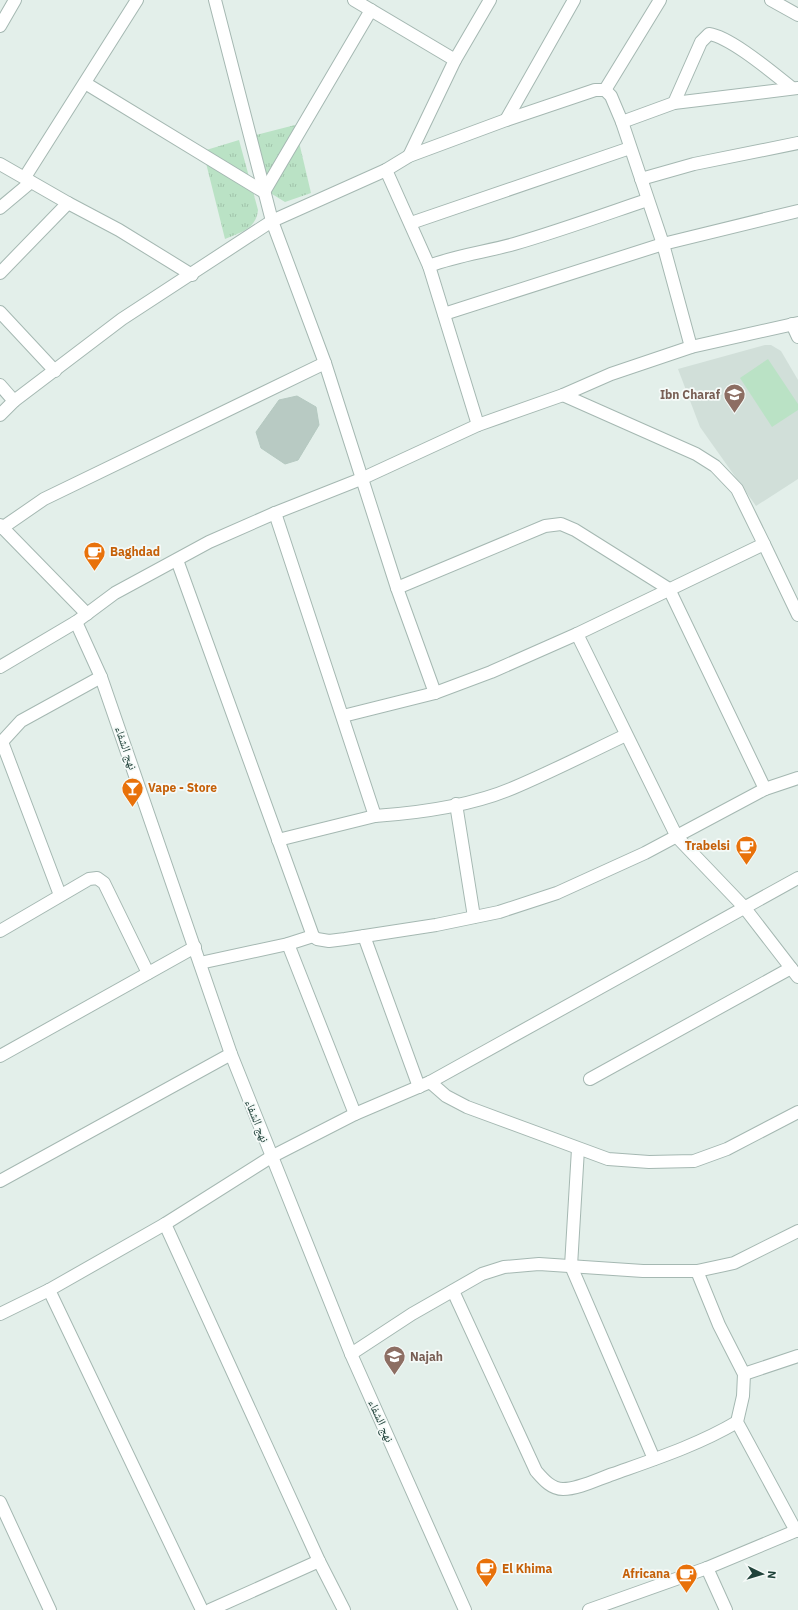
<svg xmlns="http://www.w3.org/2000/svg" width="798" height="1610" viewBox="0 0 798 1610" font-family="'IBM Plex Sans','Noto Naskh Arabic',sans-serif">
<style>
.built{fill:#d1dfd9}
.grass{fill:#bae2c5}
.park{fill:url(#park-tufts)}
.building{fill:#b8cac3;stroke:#b5c9c1}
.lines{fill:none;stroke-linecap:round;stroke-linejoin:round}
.minor-casing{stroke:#a5b8b2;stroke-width:14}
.minor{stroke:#fff;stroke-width:12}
.labels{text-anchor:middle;stroke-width:3.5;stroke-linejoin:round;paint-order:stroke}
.education-label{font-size:12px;font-weight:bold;fill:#785e54;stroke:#f5faf8;text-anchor:end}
.food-label{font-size:12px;font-weight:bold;fill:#c56008;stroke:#f5faf8;text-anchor:start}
.street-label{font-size:12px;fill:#20423a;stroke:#f5faf8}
</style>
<defs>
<pattern id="park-tufts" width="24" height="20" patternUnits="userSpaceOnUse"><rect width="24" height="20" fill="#bae2c5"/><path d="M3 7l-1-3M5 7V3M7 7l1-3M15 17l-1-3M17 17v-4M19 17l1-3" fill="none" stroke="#a0c3aa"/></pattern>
</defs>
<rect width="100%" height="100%" fill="#e3efea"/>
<path class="built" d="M765,345H771L781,351L798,380V479L756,506L700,427L678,369Z"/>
<path class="grass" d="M768,359L798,404V410L772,427L740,378Z"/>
<g class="park">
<path d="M295,125L311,193L285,202L272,194L256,135Z"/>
<path d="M239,140L258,210C256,229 241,232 225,239L203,151Z"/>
</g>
<path class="building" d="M297,396L316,407L319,425L298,460L285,464L261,448L256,432L279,400Z"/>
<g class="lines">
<defs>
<g id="minor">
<path d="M215,0L272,221L325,363L397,588L435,693"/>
<path d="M354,0L455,60"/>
<path d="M771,0L798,15"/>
<path d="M0,26L15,0"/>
<path d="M85,83L264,192L371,10"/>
<path d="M605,90L660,0"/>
<path d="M674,103L701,42L709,34C731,37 774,74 792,88"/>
<path d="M506,120L574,0"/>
<path d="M622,122L674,103L798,88"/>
<path d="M409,156L455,60L490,0"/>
<path d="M0,164L68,203L119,230L192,275"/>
<path d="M386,170L429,266L478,425"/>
<path d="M25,177L137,0"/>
<path d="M641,179L694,164L798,143"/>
<path d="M0,208L31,182"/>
<path d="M411,223L630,148"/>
<path d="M429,266C457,255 486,252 514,244C559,231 603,215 647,200"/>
<path d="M0,273L68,203"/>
<path d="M0,312L55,371"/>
<path d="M444,314L663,244L798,211"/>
<path d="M792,324L798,337"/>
<path d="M0,385L14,401"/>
<path d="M563,395L696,454L715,466L737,489L764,544L577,634L677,837L744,907L798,977"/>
<path d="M0,415L14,401L122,319L272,221L386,170L409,156L506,120L595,90H605L611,96L622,122L663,244L691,347"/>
<path d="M275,513L375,816C418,813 473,805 513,788C551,772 588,753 626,735"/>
<path d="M0,525L87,614"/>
<path d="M2,528L44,499L325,363"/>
<path d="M764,544L798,615"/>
<path d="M177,560L313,936L317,939L329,941L345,939L436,925L499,912L557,893L645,853L765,789L798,778"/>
<path d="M397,588L545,526L561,524L575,530L669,589L765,789"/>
<path d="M76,622L101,677L231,1054L351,1354L465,1610"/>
<path d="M0,667L76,622L115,593L209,542L275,513L361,479L478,425L563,395L611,374L691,347L798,323"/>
<path d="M343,716L435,693L491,672L577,634"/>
<path d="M2,742L60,895"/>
<path d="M0,744L21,721L101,677"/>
<path d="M456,804L474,917"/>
<path d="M278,840L375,816"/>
<path d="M0,931L89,879L97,878L104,883L148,973"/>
<path d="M364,936L419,1087"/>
<path d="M288,944L355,1114"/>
<path d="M200,963L288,944L313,936"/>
<path d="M0,1056L195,947"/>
<path d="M590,1079L791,968"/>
<path d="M430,1082L446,1096L467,1107L608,1159L649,1162L694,1161L727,1149L798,1112"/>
<path d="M578,1149L571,1266L654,1459"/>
<path d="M0,1181L231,1054"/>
<path d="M165,1224L319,1561L344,1610"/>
<path d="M697,1271L719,1325L744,1374L743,1396L737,1422L796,1531"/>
<path d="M49,1290L202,1610"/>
<path d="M453,1291L536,1471C543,1479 551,1489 563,1489C579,1489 598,1479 613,1474C655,1459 698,1445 737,1422"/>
<path d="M0,1314L49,1290L165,1224L271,1157L355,1114L430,1082L798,878"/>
<path d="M351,1354L412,1314L482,1274L504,1267L539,1264L643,1271H697L734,1263L798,1231"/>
<path d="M744,1374L798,1356"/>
<path d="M0,1502L50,1610"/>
<path d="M707,1568L726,1610"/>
<path d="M210,1610L319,1561"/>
<path d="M589,1610L707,1568L798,1530"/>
</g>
</defs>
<use href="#minor" class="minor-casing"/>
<use href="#minor" class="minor"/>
</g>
<defs>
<symbol id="school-pin" viewBox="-11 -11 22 30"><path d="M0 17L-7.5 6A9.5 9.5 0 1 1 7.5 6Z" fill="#8d6e63" stroke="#f5faf8"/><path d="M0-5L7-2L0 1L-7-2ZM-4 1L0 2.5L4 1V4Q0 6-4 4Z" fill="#fff"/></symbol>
<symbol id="cafe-pin" viewBox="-11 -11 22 30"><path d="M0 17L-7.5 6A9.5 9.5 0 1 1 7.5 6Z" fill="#e8710a" stroke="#f5faf8"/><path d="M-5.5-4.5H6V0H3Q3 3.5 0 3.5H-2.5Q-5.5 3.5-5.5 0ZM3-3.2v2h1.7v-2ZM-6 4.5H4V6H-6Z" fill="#fff"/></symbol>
<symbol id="bar-pin" viewBox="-11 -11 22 30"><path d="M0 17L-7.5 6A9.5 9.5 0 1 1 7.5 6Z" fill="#e8710a" stroke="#f5faf8"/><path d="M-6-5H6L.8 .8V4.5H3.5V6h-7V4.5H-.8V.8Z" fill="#fff"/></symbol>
</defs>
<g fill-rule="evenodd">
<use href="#school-pin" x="722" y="382" width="25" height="34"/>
<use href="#cafe-pin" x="82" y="540" width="25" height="34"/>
<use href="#bar-pin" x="120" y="776" width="25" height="34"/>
<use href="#cafe-pin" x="734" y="834" width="25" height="34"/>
<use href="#school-pin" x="382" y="1344" width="25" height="34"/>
<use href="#cafe-pin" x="474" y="1556" width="25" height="34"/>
<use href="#cafe-pin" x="674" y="1562" width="25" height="34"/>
</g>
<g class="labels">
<g class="education-label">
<text x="720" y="399">Ibn Charaf</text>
<text x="410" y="1361" text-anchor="start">Najah</text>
</g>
<g class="food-label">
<text x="110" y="556">Baghdad</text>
<text x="148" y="792">Vape - Store</text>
<text x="730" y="850" text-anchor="end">Trabelsi</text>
<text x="502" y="1573">El Khima</text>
<text x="670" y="1578" text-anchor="end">Africana</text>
</g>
<g class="street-label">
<text transform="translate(126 748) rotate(71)" y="4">نهج الشفاء</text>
<text transform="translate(257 1121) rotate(68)" y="4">نهج الشفاء</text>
<text transform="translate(381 1421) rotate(66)" y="4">نهج الشفاء</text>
</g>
</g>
<g transform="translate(762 1574) rotate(95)" stroke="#f5faf8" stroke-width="3" paint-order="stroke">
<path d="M0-3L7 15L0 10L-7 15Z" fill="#20423a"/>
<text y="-6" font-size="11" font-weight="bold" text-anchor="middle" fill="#20423a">N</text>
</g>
</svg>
